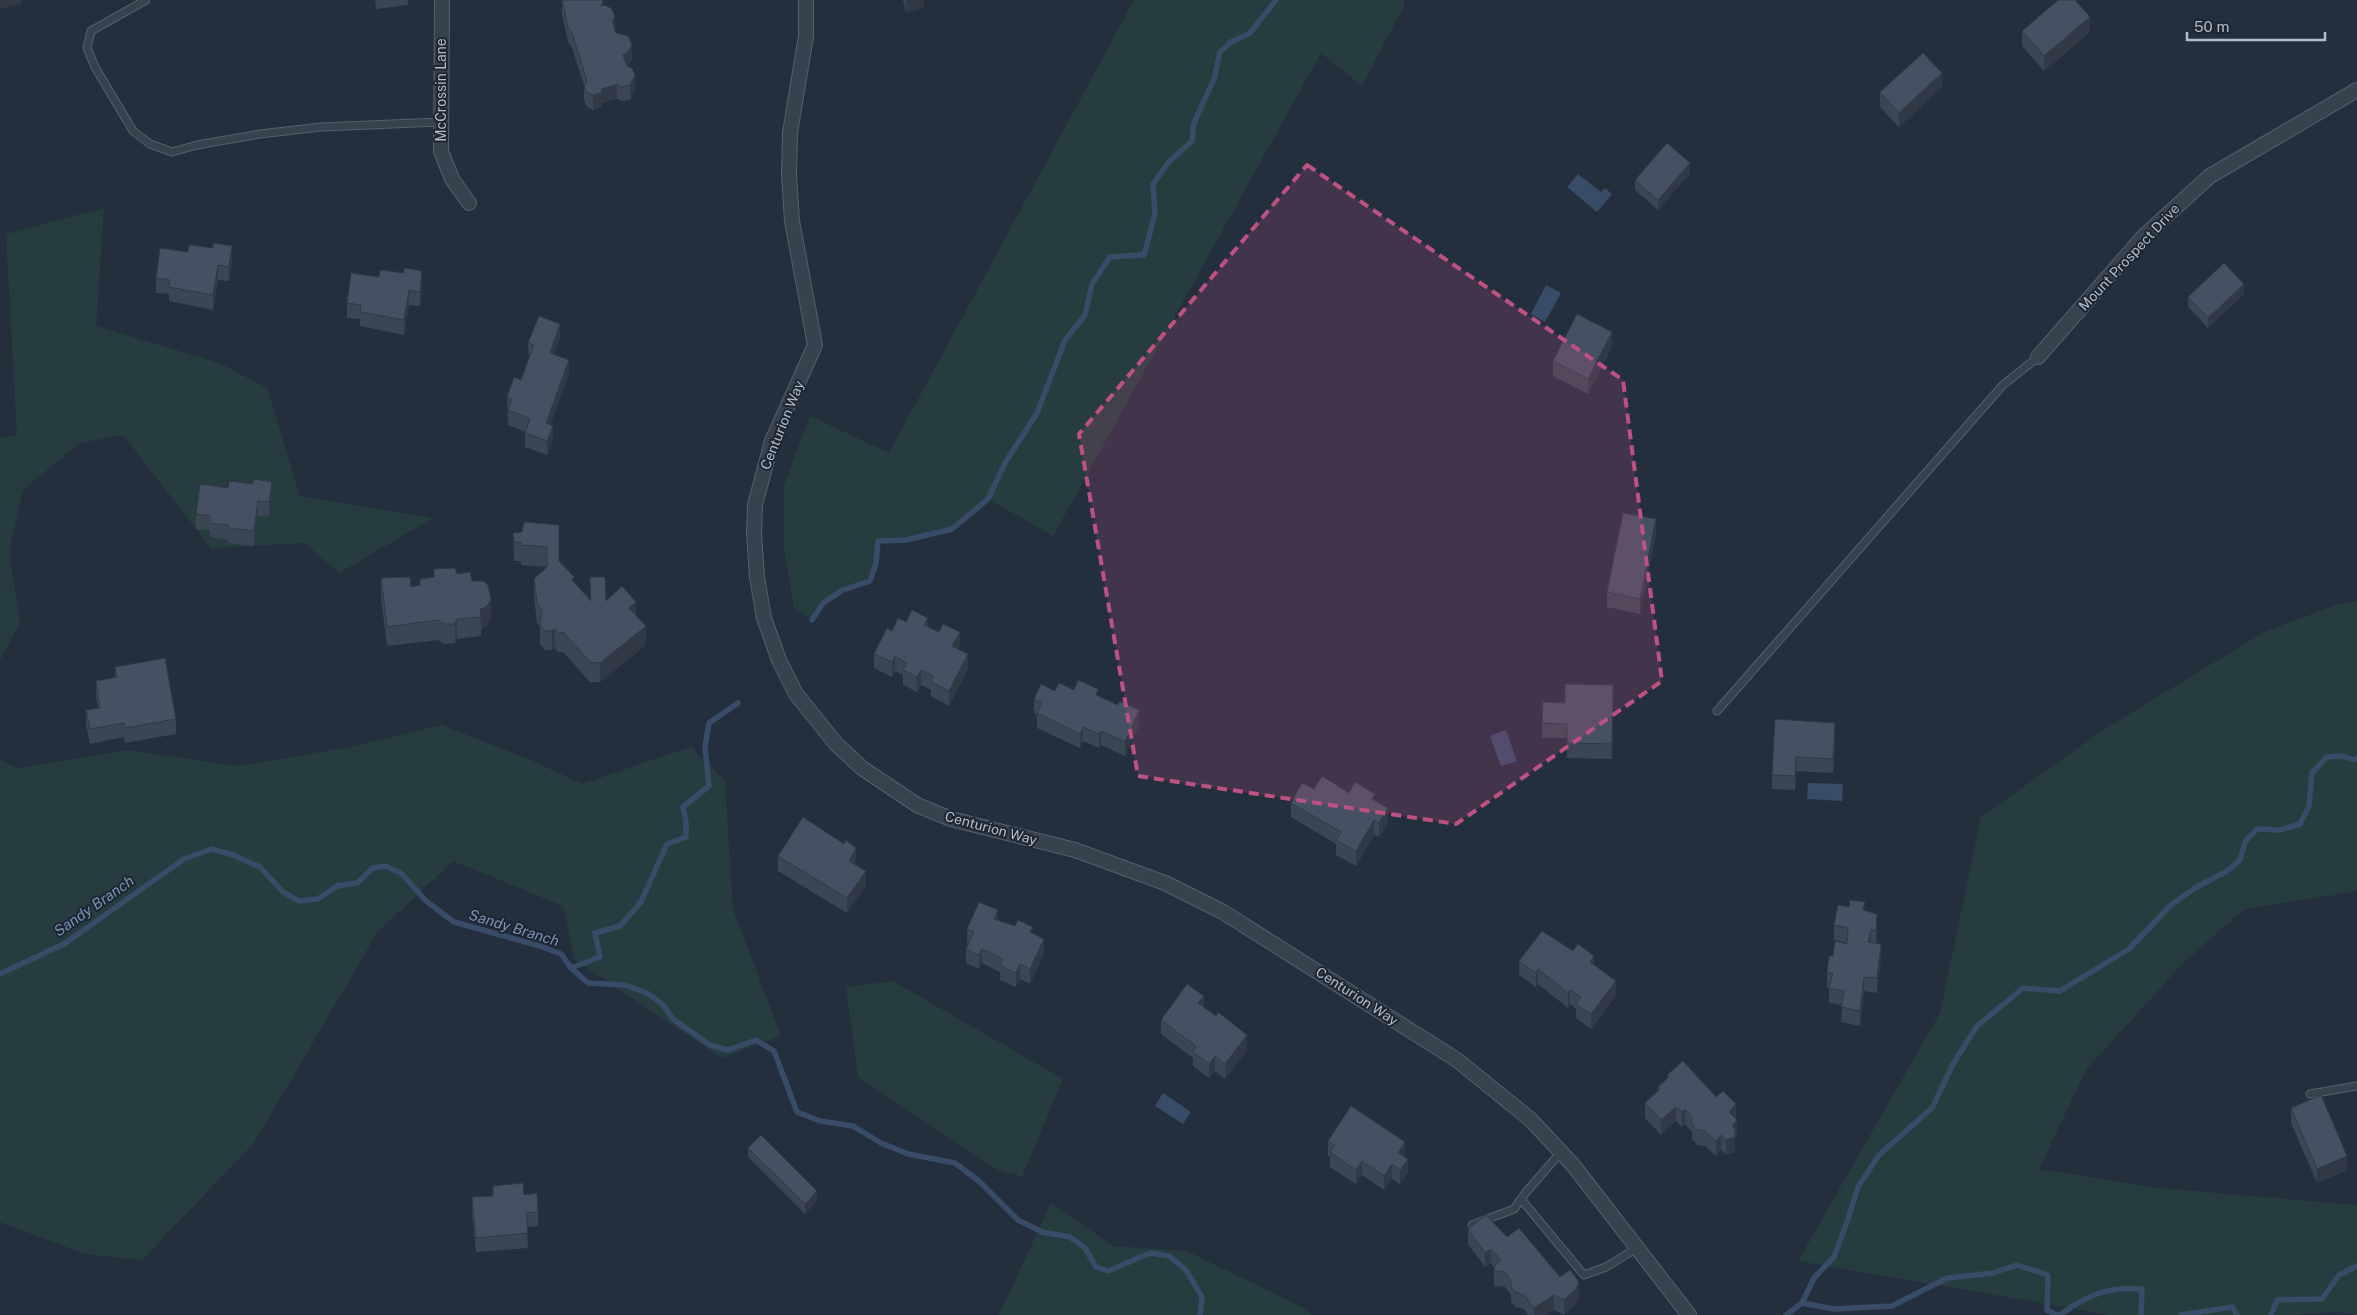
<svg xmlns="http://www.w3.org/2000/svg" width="2357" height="1315" viewBox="0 0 2357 1315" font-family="'Public Sans',sans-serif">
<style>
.green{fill:#263c3f}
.water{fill:#394c67}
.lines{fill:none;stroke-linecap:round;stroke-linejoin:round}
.stream{stroke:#394c67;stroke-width:5.5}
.service-casing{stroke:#565f6c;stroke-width:9}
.minor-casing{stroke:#565f6c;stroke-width:16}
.service{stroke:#38414e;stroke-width:7}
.minor{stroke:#38414e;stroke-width:14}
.wall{fill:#3b4654}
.shaded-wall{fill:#303945}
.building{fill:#455162;stroke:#303945}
.marked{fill:#bd5182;fill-opacity:0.2;stroke:#bd5182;stroke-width:4;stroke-dasharray:10 6;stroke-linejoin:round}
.labels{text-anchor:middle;stroke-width:4;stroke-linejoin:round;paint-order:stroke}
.street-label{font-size:14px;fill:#b4bcc9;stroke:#1d2633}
.water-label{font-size:15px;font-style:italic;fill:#7c92b1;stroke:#1d2633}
</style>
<rect width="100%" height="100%" fill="#242f3e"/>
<g class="green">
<path d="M1134,0H1404V6L1362,86L1321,53L1053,536L988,499L952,529L906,540L878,541L876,563L870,581L843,590L823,603L812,620L794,609L784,548V485L810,416L889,453Z"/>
<path d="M104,208L96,326L219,363L267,388L300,496L433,518L339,573L305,543L211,548L123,435L80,443L23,490L9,551L20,623L0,660V438L17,435L6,234Z"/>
<path d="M2357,601V889L2354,892L2245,909L2184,962L2086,1070L2039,1169L2159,1188L2357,1205V1315L2335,1312L2294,1315H2110L1798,1261L1940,1013L1981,817L2103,730L2264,632L2339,604Z"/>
<path d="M442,725L533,761L582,784L691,747L725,780L733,909L781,1036L722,1058L575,960L563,906L453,861L377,933L254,1143L142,1260L85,1254L0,1222V759L17,768L128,750L237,766L350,747Z"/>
<path d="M893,981L1063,1079L1022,1177L998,1170L858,1077L846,987Z"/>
<path d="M1051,1203L1113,1246L1187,1251L1302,1307L1312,1315H999Z"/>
</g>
<g class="water">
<path d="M1578,174L1601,192L1605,188L1612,194L1597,212L1567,187Z"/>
<path d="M1546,285L1561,293L1545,322L1531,314Z"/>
<path d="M1506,730L1517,761L1501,766L1490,736Z"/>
<path d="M1808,783L1843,784L1842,801L1807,799Z"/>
<path d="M1163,1093L1191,1112L1183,1124L1155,1106Z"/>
</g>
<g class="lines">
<g class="stream">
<path d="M812,620L823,603L843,590L870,581L876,563L878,541L906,540L952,529L988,499L1005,463L1037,413L1065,340L1085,315L1092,284L1110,257L1144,255L1155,214L1153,184L1169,162L1192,141L1194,123L1214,79L1220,52L1231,42L1250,33L1276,0"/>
<path d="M571,968L600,957L595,933L620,926L641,902L667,844L686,837V822L683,807L709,786L705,747L709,723L738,703"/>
<path d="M0,974L64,944L184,859L211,849L233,855L260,867L283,892L299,901L318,899L337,886L357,883L373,868L385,866L401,873L426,901L454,922L540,946L561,954L571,968L588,983L625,985L647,993L662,1004L673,1019L710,1045L728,1050L756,1040L774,1051L797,1112L820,1121L853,1126L881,1143L908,1154L955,1163L980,1182L1018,1220L1042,1232L1070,1237L1085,1248L1096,1267L1108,1271L1150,1253L1169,1256L1186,1270L1202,1297L1200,1315"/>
<path d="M1802,1303L1834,1309L1892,1306L1947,1278L1993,1273L2017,1265L2048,1275L2047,1310L2057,1315"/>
<path d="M1786,1315L1802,1303L1814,1278L1834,1257L1847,1222L1858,1187L1879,1155L1932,1108L1953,1064L1977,1026L2023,988L2060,991L2129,949L2171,905L2195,888L2227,871L2240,860L2245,842L2257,829L2280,830L2300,824L2309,806L2312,773L2327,757L2342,756L2354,760L2357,758"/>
<path d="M2060,1315C2087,1295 2108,1286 2142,1289L2141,1315"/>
<path d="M2181,1315L2232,1307L2237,1315"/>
<path d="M2271,1315L2277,1300L2322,1299L2339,1275L2357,1266"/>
</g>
<defs>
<g id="service">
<path d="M146,0L91,31L87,48L95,67L133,131L150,144L172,152L197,145L260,134L321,127L440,122"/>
<path d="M1717,711L2003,385L2038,357"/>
<path d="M2310,1094L2357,1086"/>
<path d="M1521,1199L1584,1275L1606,1267L1637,1248"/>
<path d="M1472,1225L1514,1209L1527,1191L1561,1152"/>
</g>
<g id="minor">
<path d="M442,0L441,151L452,179L469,203"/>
<path d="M806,0V36L790,133L789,175L792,221L815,345L772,441L755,505L754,533L757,577L764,618L779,660L796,694L837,745L862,768L917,805L951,819L1075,850L1165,883L1223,912L1457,1060L1530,1119L1573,1165L1689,1315"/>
<path d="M2038,357L2144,236L2210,176L2357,90"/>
</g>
</defs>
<use href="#service" class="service-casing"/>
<use href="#minor" class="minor-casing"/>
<use href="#service" class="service"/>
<use href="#minor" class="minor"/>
</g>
<g class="wall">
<path d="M375,0H408V5L376,9Z"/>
<path d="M562,0L603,6L616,33L632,60L628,66L635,89L630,100L622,101L617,99L602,103L601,107L593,110L586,106L584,99V85L572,48L568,41L562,14Z"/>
<path d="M903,0H924V8L906,12Z"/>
<path d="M2022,31L2090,32L2044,71L2022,46Z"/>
<path d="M1942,87L1899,127L1880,107V92Z"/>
<path d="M1690,173L1658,210L1635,190V180Z"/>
<path d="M232,261L229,281L218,280L213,310L169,301V294L156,293V278Z"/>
<path d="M422,285L420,306L409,305L404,335L360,326V319L347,318V303Z"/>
<path d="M2244,294L2208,328L2188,307V297Z"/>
<path d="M560,338L554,354L569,374L550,425L553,440L547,455L525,447V432L508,425L507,397L521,380L529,358L528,343Z"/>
<path d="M1612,347L1588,394L1553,376V361Z"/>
<path d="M272,496L269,517L258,516L254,546L228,543V540L210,537V530L196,529V514Z"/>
<path d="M524,522L559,561L574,583L591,600L590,577L606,601L636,616L646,645L600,682H590L563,652H558L555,648L552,650H545L540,644V626L537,623L534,598V579L547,567L521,565V561H514L513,533L522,532Z"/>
<path d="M1656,534L1640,614L1607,607V592Z"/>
<path d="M434,569L457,574L472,581L491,620L486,626L481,629V636L457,639L455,643L444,644L438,640L387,646L381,598V578L411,587L420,585L434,577Z"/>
<path d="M906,622L928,626L960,647L958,649L968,669L949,706L931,696V690L921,685L917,692L903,685V675L895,671L892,677L874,668V654L892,631Z"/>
<path d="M115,667L176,719V734L125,743L124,737L90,744L86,725V710L98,708L96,696V681L115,678Z"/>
<path d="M1613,685L1612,759L1567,758V738H1542L1543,702L1565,703Z"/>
<path d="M1074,690L1098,696L1139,725L1125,756L1101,745L1099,748L1083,741L1080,748L1037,728V715L1034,713V699L1055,691Z"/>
<path d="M1775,719L1835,738L1833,773L1796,771L1795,790L1772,789V775Z"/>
<path d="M1314,789L1349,793L1375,800L1388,822L1379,837L1374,835L1356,866L1336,855V844L1291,817V803Z"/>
<path d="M778,856L856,862L855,864L866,885L847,913L778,871Z"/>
<path d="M1865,911L1877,928L1876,943L1881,958L1877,993L1864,991L1860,1026L1841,1022L1842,1005L1829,1003V988H1827V973L1833,956L1847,944V943L1834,940V925Z"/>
<path d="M998,921L1033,934L1044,953L1030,984L1020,979L1016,987L1000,980V972L982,963L979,969L966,963V949L968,944L967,943V929Z"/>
<path d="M1519,961L1594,965L1616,996L1591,1029L1576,1018V1009L1570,1004L1568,1008L1538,984L1536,987L1519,975Z"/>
<path d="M1204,1007L1247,1050L1225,1079L1215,1071L1209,1078L1193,1066V1058L1161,1034V1020Z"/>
<path d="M1667,1075L1736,1119L1737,1135L1735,1137V1152L1726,1155L1721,1149L1716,1156L1705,1146L1697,1145L1692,1139V1132L1685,1124L1682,1127L1676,1121L1661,1135L1645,1118V1103L1658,1091V1087L1667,1079Z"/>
<path d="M2291,1108L2347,1170L2317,1183L2291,1123Z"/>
<path d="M1328,1141L1405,1157L1408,1173L1400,1184L1392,1179L1384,1190L1362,1175L1356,1184L1330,1167V1156H1328Z"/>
<path d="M748,1148L817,1201L805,1214L748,1157Z"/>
<path d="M493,1186L524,1195L538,1212V1226L527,1227L528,1248L476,1252L472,1212V1197L493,1196Z"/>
<path d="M1468,1229L1507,1237L1560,1277L1579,1297L1576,1304L1564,1315L1554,1310L1546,1315H1528L1524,1309L1515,1307L1511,1302V1295L1504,1286L1494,1287V1268L1491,1263L1485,1267L1468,1244Z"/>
</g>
<g class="shaded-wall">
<path d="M0,0H21V4L0,9Z"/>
<path d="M906,0H924V8L906,12Z"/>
<path d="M615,17V31L612,21Z"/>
<path d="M2090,17V32L2044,71V56Z"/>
<path d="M632,45V60L627,68L623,55Z"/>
<path d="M1942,73V87L1899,127V113Z"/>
<path d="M635,75V89L630,100V85Z"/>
<path d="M617,84V99L602,103L601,107L593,110V95L602,89Z"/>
<path d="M1690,163V173L1658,210V200Z"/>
<path d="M232,246V261L229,281V267Z"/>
<path d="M218,265V280L213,310V295Z"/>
<path d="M422,271V285L420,306V292Z"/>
<path d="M2244,284V294L2208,328V318Z"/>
<path d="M409,290V305L404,335V320Z"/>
<path d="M560,324V338L550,367V353Z"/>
<path d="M1612,332V347L1588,394V379Z"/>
<path d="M569,360V374L546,438V423Z"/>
<path d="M553,426V440L547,455V441Z"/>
<path d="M272,482V496L269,517V502Z"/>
<path d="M258,501V516L254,546V531Z"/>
<path d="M1656,519V534L1640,614V599Z"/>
<path d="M491,600V620L486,626L481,629L480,609Z"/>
<path d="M636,602V621L629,608Z"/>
<path d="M928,618V633L924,625Z"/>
<path d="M457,619V639L455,643V624Z"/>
<path d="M646,626V645L600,682V663Z"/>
<path d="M555,629V648L552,650V631Z"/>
<path d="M960,632V647L952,661V646Z"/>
<path d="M968,654V669L949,706V691Z"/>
<path d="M895,656V671L892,677V662Z"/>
<path d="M921,670V685L917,692V677Z"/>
<path d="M1139,710V725L1125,756V742Z"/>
<path d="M1835,723V738L1833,773V759Z"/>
<path d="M1083,727V741L1080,748V734Z"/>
<path d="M1101,731V745L1099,748V734Z"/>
<path d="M1796,757V771L1795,790V776Z"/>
<path d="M1388,808V822L1379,837V823Z"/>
<path d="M1374,820V835L1356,866V851Z"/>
<path d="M856,848V862L849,875V861Z"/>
<path d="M866,871V885L847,913V898Z"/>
<path d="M998,910V925L994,919Z"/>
<path d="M1877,914V928L1876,945V930Z"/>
<path d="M1871,930V945L1868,942Z"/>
<path d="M1044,939V953L1030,984V969Z"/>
<path d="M1881,944V958L1877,993V978Z"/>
<path d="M982,949V963L979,969V955Z"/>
<path d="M1594,956V970L1590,962Z"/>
<path d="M1020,964V979L1016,987V973Z"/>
<path d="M1538,969V984L1536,987V973Z"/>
<path d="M1864,977V991L1860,1026V1011Z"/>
<path d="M1616,981V996L1591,1029V1014Z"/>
<path d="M1570,990V1004L1568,1008V993Z"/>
<path d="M1204,996V1011L1198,1003Z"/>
<path d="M1247,1035V1050L1225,1079V1064Z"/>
<path d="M1215,1056V1071L1209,1078V1064Z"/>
<path d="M1736,1104V1119L1729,1127V1112Z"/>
<path d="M1676,1107V1121L1661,1135V1120Z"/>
<path d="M1685,1109V1124L1682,1127V1112Z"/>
<path d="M1737,1120V1135L1735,1137V1152L1726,1155V1140L1732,1126Z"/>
<path d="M1721,1135V1149L1716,1156V1141Z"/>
<path d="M1405,1142V1157L1398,1167V1153Z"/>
<path d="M2347,1156V1170L2317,1183V1169Z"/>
<path d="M1408,1159V1173L1400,1184V1170Z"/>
<path d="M1362,1161V1175L1356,1184V1170Z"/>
<path d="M1392,1164V1179L1384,1190V1176Z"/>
<path d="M817,1191V1201L805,1214V1204Z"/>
<path d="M1491,1249V1263L1485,1267V1253Z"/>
<path d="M1579,1282V1297L1576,1304L1564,1315V1300Z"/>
<path d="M1554,1295V1310L1546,1315H1534V1308Z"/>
</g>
<g class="building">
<path d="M562,0H602L603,2L601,6L605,5L612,9L615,17L612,21L616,33L628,36L632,45L627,53L623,55L627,66L632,68L635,75L630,85L622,87L617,84L602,89L601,93L593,95L586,92L584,85L587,81L572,33L568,27Z"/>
<path d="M2058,0H2075L2090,17L2044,56L2022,31Z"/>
<path d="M1923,53L1942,73L1899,113L1880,92Z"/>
<path d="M1667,143L1690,163L1658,200L1635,180Z"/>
<path d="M213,243L232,246L229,267L218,265L213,295L169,287L170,280L156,278L160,248L188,252L189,245L213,248Z"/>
<path d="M2224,263L2244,284L2208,318L2188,297Z"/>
<path d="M404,268L422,271L420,292L409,290L404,320L360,312L361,305L347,303L351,273L379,277L380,270L404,273Z"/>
<path d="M1577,314L1612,332L1588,379L1553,361Z"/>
<path d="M539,316L560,324L550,353L569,360L546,423L553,426L547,441L525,433L530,419L508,410L512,399L507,397L514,377L521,380L534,345L528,343Z"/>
<path d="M254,479L272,482L269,502L258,501L254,531L228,528V525L210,523V516L196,514L200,484L228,488L229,481L253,484Z"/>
<path d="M1623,513L1656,519L1640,599L1607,592Z"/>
<path d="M524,522L559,525V561L574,577L572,580L591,601L590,577H605L606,601L622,586L636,602L629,608L646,626L600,663L590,662L563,632L558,633L555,629L552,631H545L540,625L542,609L537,603L534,579L547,567V547L521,545V542H514L513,533L522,532Z"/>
<path d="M455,568L457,574L470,572L472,581H483L488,585L491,600L486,607L480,609L481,617L457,619L455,624H444L438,620L387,627L381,578L410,577L411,587L420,585V579L434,577V569Z"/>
<path d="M912,610L928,618L924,625L939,632L943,624L960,632L952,646L968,654L949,691L931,682L933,676L921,670L917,677L903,670L907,663L895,656L892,662L874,654L887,628L892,631L898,618L906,622Z"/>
<path d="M165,658L176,719L125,728L124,723L90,729L86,710L100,708L96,681L117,677L115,667Z"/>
<path d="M1078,680L1098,689L1096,695L1118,705L1119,701L1139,710L1125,742L1101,731L1099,734L1083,727L1080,734L1037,713L1042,702L1034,699L1041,684L1055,691L1059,683L1074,690Z"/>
<path d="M1565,684L1613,685L1612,744L1567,743V724L1542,723L1543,702L1565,703Z"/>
<path d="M1775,719L1835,723L1833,759L1796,757L1795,776L1772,775Z"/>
<path d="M1322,776L1349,793L1355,782L1375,794L1372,799L1388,808L1379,823L1374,820L1356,851L1336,840L1341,832L1291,803L1302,783L1314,789Z"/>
<path d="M803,817L844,844L846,840L856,848L849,861L866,871L847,898L778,856Z"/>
<path d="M1850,900L1865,902L1863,910L1877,914L1876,930H1871L1868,942L1881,944L1877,978L1864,977L1860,1011L1841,1007L1844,991L1829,988L1833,973H1827L1829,956H1833L1835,941L1847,944L1848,928L1834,925L1838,905L1849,907Z"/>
<path d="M979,902L998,910L994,919L1015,926L1018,920L1033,927L1030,932L1044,939L1030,969L1020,964L1016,973L1000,965L1003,959L982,949L979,955L966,949L974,932L967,929Z"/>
<path d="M1542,931L1573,951L1578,944L1594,956L1590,962L1616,981L1591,1014L1576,1004L1581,997L1570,990L1568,993L1538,969L1536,973L1519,961Z"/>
<path d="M1187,984L1204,996L1198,1003L1216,1016L1218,1012L1247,1035L1225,1064L1215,1056L1209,1064L1193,1052L1196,1046L1161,1020Z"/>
<path d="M1683,1061L1716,1097L1723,1091L1736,1104L1729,1112L1737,1120L1732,1126L1735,1130V1137L1726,1140L1721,1135L1716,1141L1705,1131L1697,1130L1692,1124V1117L1685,1109L1682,1112L1676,1107L1661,1120L1645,1103L1660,1089L1658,1087L1669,1077L1667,1075Z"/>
<path d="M2321,1095L2347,1156L2317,1169L2291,1108Z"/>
<path d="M1351,1106L1405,1142L1398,1153L1408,1159L1400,1170L1392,1164L1384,1176L1362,1161L1356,1170L1330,1152L1335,1145L1328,1141Z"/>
<path d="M761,1135L817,1191L805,1204L748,1148Z"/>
<path d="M523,1183L524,1195L537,1193L538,1212L526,1213L528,1233L476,1238L472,1197L493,1196V1186Z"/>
<path d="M1486,1215L1507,1237L1519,1228L1560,1277L1570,1270L1579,1282L1576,1289L1564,1300L1554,1295L1534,1308L1524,1295L1515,1292L1511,1287V1280L1504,1271L1494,1272L1495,1265L1501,1260L1491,1249L1485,1253L1468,1229Z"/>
</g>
<path class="marked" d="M1307,165L1623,380L1662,681L1456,824L1138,776L1079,434Z"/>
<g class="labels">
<g class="street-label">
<text transform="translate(441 90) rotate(-90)" y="5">McCrossin Lane</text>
<text transform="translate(2129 257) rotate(-47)" y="5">Mount Prospect Drive</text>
<text transform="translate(782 425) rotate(-68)" y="5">Centurion Way</text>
<text transform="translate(991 828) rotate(15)" y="5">Centurion Way</text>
<text transform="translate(1357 996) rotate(33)" y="5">Centurion Way</text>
</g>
<g class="water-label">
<text transform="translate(94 906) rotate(-35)" y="5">Sandy Branch</text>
<text transform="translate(514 928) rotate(17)" y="5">Sandy Branch</text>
</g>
</g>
<path d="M2187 32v8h138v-8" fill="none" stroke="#b4bcc9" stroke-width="2.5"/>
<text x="2194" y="32" font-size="15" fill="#b4bcc9" stroke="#1d2633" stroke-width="4" paint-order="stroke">50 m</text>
</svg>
